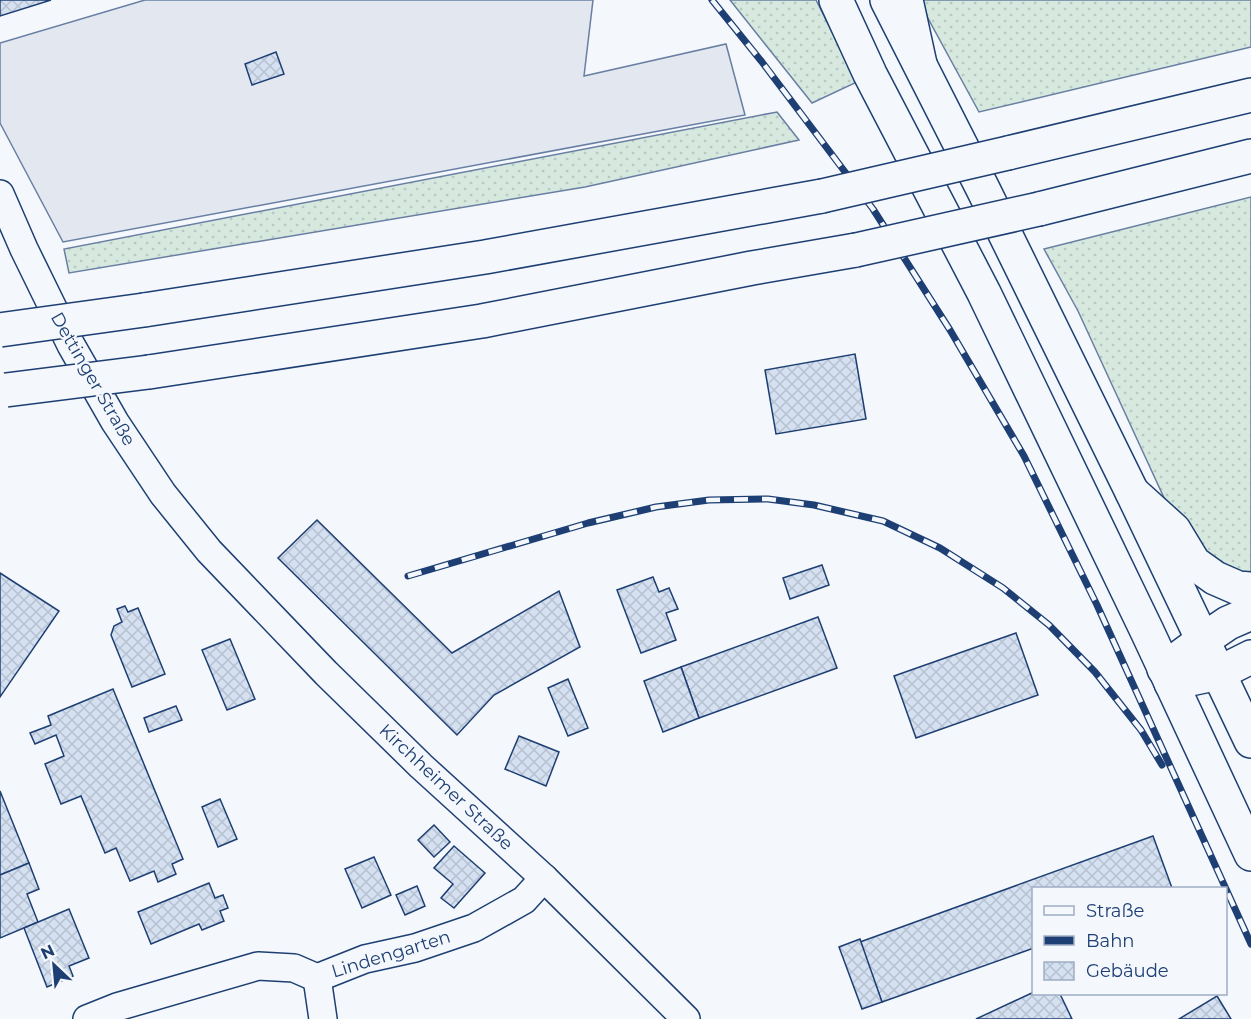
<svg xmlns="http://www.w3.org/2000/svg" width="1251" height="1019" viewBox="0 0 1251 1019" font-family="Montserrat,sans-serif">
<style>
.grass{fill:url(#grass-dots);stroke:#687fa3;stroke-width:1.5}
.parking{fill:#e3e8f0;stroke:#687fa3;stroke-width:1.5}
.building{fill:url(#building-cross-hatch);stroke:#1d3f73;stroke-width:1.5}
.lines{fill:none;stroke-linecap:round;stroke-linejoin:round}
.minor-casing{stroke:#1d3f73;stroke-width:30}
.major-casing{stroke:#1d3f73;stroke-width:36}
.highway-casing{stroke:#1d3f73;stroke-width:36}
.minor{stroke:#f4f7fb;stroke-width:27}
.major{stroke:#f4f7fb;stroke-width:33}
.highway{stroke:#f4f7fb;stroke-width:33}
.rail-casing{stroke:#1d3f73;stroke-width:7}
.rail{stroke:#f4f7fb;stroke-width:4.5;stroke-dasharray:14;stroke-linecap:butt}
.highway-bridge-casing{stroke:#1d3f73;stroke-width:36;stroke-linecap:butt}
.highway-bridge{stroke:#f4f7fb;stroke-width:33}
.labels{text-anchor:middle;stroke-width:4.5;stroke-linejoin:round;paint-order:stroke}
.street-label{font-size:18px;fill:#1d3f73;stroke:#f4f7fb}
</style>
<defs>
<pattern id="grass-dots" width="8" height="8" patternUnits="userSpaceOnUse" patternTransform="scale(1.5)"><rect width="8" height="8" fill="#d7e8df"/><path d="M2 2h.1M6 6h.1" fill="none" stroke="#b8c8c3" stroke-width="1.8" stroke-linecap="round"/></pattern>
<pattern id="building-cross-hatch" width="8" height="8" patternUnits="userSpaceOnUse" patternTransform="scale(1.5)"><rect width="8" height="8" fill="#d5e0f0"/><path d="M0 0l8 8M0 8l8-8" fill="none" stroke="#b6c1d1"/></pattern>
</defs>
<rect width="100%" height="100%" fill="#f4f7fb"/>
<g class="grass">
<path d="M730,0H816L857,82L812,103Z"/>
<path d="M918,0H1251V47L979,112Z"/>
<path d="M777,112L799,140L585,187L69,273L64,249Z"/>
<path d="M1251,197V580L1239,579L1183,539L1078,311L1044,249Z"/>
</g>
<path class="parking" d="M145,0H593L584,76L726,44L745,115L63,242L0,123V43Z"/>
<g class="building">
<path d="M0,0H51L0,16Z"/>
<path d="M276,52L284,74L252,85L245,64Z"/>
<path d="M855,354L866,419L776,434L765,370Z"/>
<path d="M317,520L452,653L559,591L580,647L494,695L457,735L278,558Z"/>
<path d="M822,565L829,585L790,599L783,578Z"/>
<path d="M0,573L59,611L0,697Z"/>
<path d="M653,577L659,592L669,588L678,609L666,613L676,640L641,653L617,590Z"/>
<path d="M125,606L128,612L138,608L165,674L132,687L111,635L114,626L122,622L117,609Z"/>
<path d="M818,617L837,668L699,718L681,667Z"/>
<path d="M1016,633L1038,695L916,738L894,676Z"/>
<path d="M230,639L255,699L227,710L202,650Z"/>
<path d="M681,667L699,718L663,732L644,681Z"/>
<path d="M568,679L588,728L568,736L548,688Z"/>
<path d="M113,689L183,859L172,864L176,874L158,882L154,871L130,881L116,848L105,853L81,796L61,804L45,764L64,756L56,735L35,744L30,733L51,725L48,716Z"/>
<path d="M176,706L182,720L149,732L144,718Z"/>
<path d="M519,736L559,752L546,786L505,769Z"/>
<path d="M0,791L29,863L0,875Z"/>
<path d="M220,799L237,839L218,847L202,807Z"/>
<path d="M434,825L450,842L434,857L418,840Z"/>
<path d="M1153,836L1172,888H1034V948L882,1002L860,942Z"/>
<path d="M454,846L485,873L454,908L441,898L453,884L434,868Z"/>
<path d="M374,857L391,895L362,908L345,869Z"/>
<path d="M29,863L39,889L27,894L38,922L0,938V875Z"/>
<path d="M209,883L215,898L223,895L228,908L220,911L224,921L202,930L199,924L151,944L138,912Z"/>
<path d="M417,886L425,906L405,915L396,895Z"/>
<path d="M69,909L89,958L69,966L73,976L47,987L24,928Z"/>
<path d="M860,939L882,1002L862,1009L839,947Z"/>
<path d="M1034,992V994H1060L1072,1019H976Z"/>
<path d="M1217,996L1231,1019H1179Z"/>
</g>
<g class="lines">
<defs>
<g id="minor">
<path d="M0,194L24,249L71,345L115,422L163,494L209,551L326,673L421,766L544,878L686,1019"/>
<path d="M317,978L323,1019"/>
<path d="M87,1019L117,1007L258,966L294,968L317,978L365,959L415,948L474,928L524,900L544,878"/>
</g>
<g id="major">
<path d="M836,0L870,74L984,293L1147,631L1251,854"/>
<path d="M887,0L983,189L1132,492L1251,741"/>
</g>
<g id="highway">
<path d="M906,0L920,64"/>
<path d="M1008,153L1251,95"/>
<path d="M1039,209L1251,156"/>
<path d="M144,310L485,257L822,196"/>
<path d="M149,372L482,321L752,268L856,250"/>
<path d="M1132,492L1174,530L1194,563L1215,578L1238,588L1251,589"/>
<path d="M1164,669L1203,640L1228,623L1251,613"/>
<path d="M1171,683L1219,673L1251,657"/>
</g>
</defs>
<use href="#minor" class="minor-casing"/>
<use href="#major" class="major-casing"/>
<use href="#highway" class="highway-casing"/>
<use href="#minor" class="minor"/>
<use href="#major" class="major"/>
<use href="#highway" class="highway"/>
<defs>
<g id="rail">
<path d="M712,0L762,62L873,209L950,330L1024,456L1097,605L1251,944"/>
<path d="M408,576L588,523L656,507L709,500L768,499L814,505L883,521L940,548L1003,588L1049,625L1095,672L1141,730L1162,765"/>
</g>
</defs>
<use href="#rail" class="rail-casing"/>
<use href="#rail" class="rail"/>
<defs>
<g id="highway-bridge">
<path d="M822,196L1008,153"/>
<path d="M856,250L1039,209"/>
<path d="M0,330L144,310"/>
<path d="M6,390L149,372"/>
</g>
</defs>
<use href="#highway-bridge" class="highway-bridge-casing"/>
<use href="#highway-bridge" class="highway-bridge"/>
</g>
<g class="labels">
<g class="street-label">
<text transform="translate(93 379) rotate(60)" y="6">Dettinger Straße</text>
<text transform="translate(446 787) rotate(43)" y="6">Kirchheimer Straße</text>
<text transform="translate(391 954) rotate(-17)" y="6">Lindengarten</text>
</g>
</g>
<rect x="1032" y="887" width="195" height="108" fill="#f4f7fb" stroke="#9eadc5" stroke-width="1.5"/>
<rect x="1044" y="906" width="30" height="9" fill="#f4f7fb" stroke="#9eadc5" stroke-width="1.5"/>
<text x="1086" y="917" font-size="18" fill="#1d3f73">Straße</text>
<rect x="1044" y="936" width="30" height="9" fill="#1d3f73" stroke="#9eadc5" stroke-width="1.5"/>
<text x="1086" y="947" font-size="18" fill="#1d3f73">Bahn</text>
<rect x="1044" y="962" width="30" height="18" fill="url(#building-cross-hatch)" stroke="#9eadc5" stroke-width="1.5"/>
<text x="1086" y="977" font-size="18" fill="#1d3f73">Gebäude</text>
<g transform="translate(54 965) rotate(334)" stroke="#f4f7fb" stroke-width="4.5" paint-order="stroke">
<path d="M0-4.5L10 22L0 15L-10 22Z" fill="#1d3f73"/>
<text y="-9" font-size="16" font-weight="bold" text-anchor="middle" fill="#1d3f73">N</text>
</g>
</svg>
